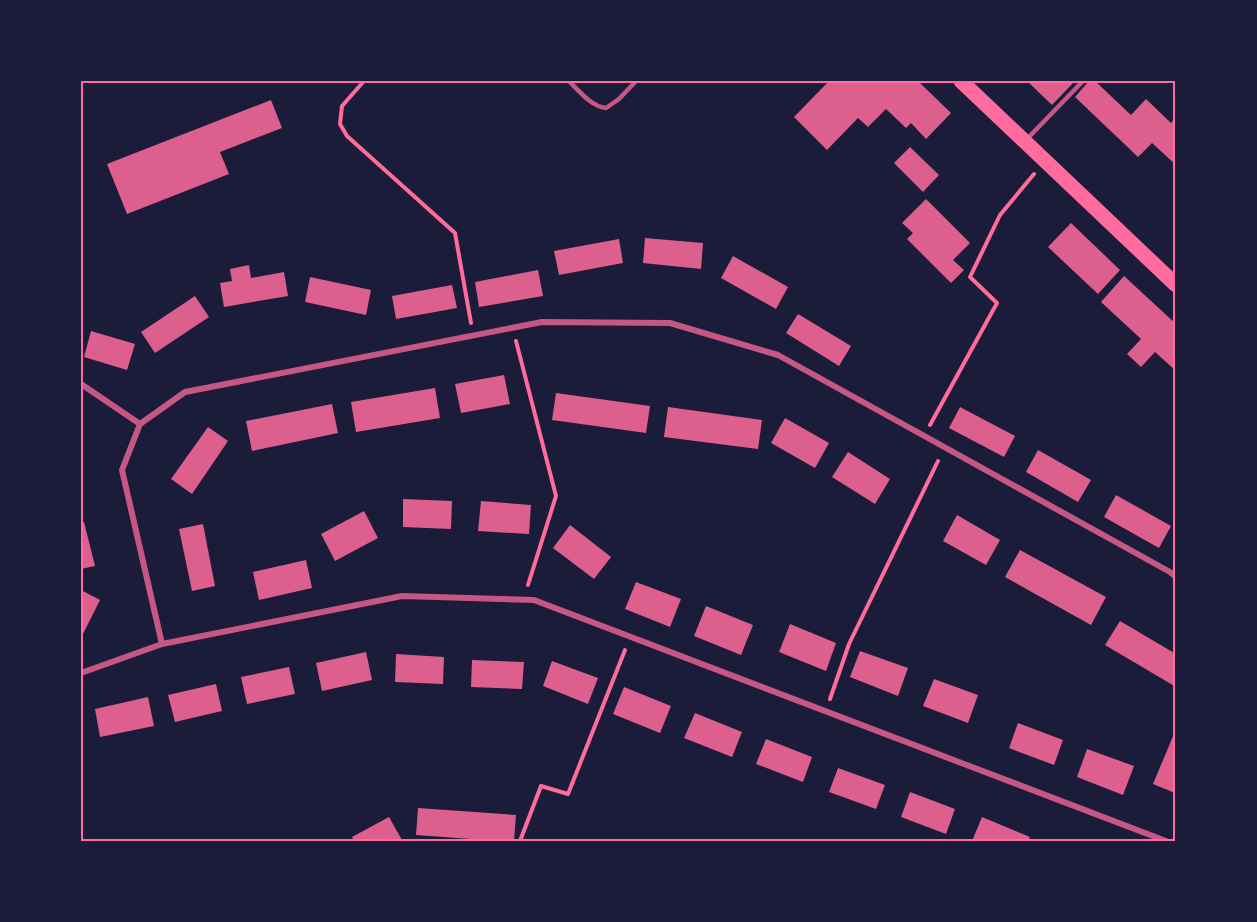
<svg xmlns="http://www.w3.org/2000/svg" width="1257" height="922" viewBox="0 0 1257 922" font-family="'Archivo Narrow',sans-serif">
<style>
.building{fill:#dd5f8e}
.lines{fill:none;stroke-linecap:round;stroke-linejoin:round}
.path{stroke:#ff6b9d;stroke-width:4}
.service{stroke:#c65784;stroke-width:4.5}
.minor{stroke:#c65784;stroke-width:6}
.primary{stroke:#ff6b9d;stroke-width:15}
.neatline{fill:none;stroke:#ff6b9d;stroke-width:2}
</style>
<rect width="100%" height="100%" fill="#1b1b3a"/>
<g class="building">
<path d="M829,81H918L951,113L926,139L911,123L906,128L886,109L868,127L858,118L827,150L794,117Z"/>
<path d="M1027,81H1075L1052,105Z"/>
<path d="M1089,81H1095L1131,115L1146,99L1171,123L1176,117V165L1152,143L1138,157L1075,97Z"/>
<path d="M271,100L282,128L220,152L229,174L127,214L107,164Z"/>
<path d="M910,147L939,175L923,192L894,163Z"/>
<path d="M926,199L970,243L953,260L964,270L951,283L907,239L913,233L902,223Z"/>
<path d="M1071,223L1120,270L1098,294L1048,247Z"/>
<path d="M645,238L703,243L701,269L643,263Z"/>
<path d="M619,239L623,263L559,275L554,251Z"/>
<path d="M733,256L788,287L776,309L721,278Z"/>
<path d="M249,265L251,278L284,272L288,296L224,307L220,283L232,281L230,269Z"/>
<path d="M538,270L543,296L479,307L475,282Z"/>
<path d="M1124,276L1176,324V371L1155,352L1141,367L1127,354L1141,339L1101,302Z"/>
<path d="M310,277L371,290L366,315L305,302Z"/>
<path d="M452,285L457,308L396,319L392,296Z"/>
<path d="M195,296L209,317L155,353L141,332Z"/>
<path d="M798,314L851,346L839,366L786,333Z"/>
<path d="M91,331L135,344L127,370L84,357Z"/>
<path d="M504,375L510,404L461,413L455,384Z"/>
<path d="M435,388L440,418L356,432L351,402Z"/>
<path d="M556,393L650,406L646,433L552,420Z"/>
<path d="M332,404L338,433L252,451L246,421Z"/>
<path d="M668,407L762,420L758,449L664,437Z"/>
<path d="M960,407L1015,436L1004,457L949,428Z"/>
<path d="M785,418L829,443L815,468L771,443Z"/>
<path d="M208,427L228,441L192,494L171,479Z"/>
<path d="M1038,450L1091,480L1078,502L1026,472Z"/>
<path d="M848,452L890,479L875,504L832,477Z"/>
<path d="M1116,495L1171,526L1159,548L1104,517Z"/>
<path d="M403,499L452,501L451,529L403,527Z"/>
<path d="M481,501L531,505L529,534L478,531Z"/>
<path d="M364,511L378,538L335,561L321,534Z"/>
<path d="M957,515L1000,540L986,565L943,541Z"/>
<path d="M81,522H84L95,566L81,569Z"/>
<path d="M203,524L215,586L192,591L179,529Z"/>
<path d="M570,525L611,557L594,579L553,548Z"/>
<path d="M1020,550L1106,597L1091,625L1005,577Z"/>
<path d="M306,560L312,588L259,600L253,572Z"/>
<path d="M636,582L681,599L670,627L625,609Z"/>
<path d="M81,590L100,600L81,638Z"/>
<path d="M706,606L753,625L741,655L694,636Z"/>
<path d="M1120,621L1176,654V687L1105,645Z"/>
<path d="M790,624L836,643L826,671L779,652Z"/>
<path d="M860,651L908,668L898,696L850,677Z"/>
<path d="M366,652L372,680L322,691L316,663Z"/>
<path d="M396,654L444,657L443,684L395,682Z"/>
<path d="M472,660L524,662L522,689L471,687Z"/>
<path d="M552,661L598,678L588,704L543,686Z"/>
<path d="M289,667L295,694L247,704L241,677Z"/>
<path d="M934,679L978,695L968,723L923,706Z"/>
<path d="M216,684L222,711L175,722L168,695Z"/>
<path d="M624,687L671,706L660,733L613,714Z"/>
<path d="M148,697L154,726L100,737L95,709Z"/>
<path d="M695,713L742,732L732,757L684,738Z"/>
<path d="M1018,723L1063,740L1054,765L1009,748Z"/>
<path d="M1176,729V790L1175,793L1153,784Z"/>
<path d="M766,739L812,757L803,782L756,764Z"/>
<path d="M1087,749L1134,766L1123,795L1077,777Z"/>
<path d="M838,768L885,785L876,809L829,792Z"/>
<path d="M910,792L955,809L946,834L901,817Z"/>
<path d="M418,808L516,815L514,841H498L416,835Z"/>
<path d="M389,817L402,840L400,841H354L352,837Z"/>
<path d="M982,817L1030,837L1028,841H972Z"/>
</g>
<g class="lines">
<g class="path">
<path d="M364,81L342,106L340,124L347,136L455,233L471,323"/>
<path d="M516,341L556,496L528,585"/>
<path d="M930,425L997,303L970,277L1000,215L1034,174"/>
<path d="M830,699L849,644L938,461"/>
<path d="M520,841L541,786L568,794L625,650"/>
</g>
<g class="service">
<path d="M569,81C580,92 591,106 606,108L619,99L636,81"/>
<path d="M1026,140L1083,81"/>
</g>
<g class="minor">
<path d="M81,384L140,424"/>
<path d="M162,644L122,470L140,424L185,392L542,322L670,323L778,355L1170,572L1176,577"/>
<path d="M81,673L162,644L402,596L534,600L1166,841"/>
</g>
<path class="primary" d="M961,81L1176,285"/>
</g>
<rect width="1257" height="922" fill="none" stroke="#1b1b3a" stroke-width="165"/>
<rect x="82" y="82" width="1092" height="758" class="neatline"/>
</svg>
